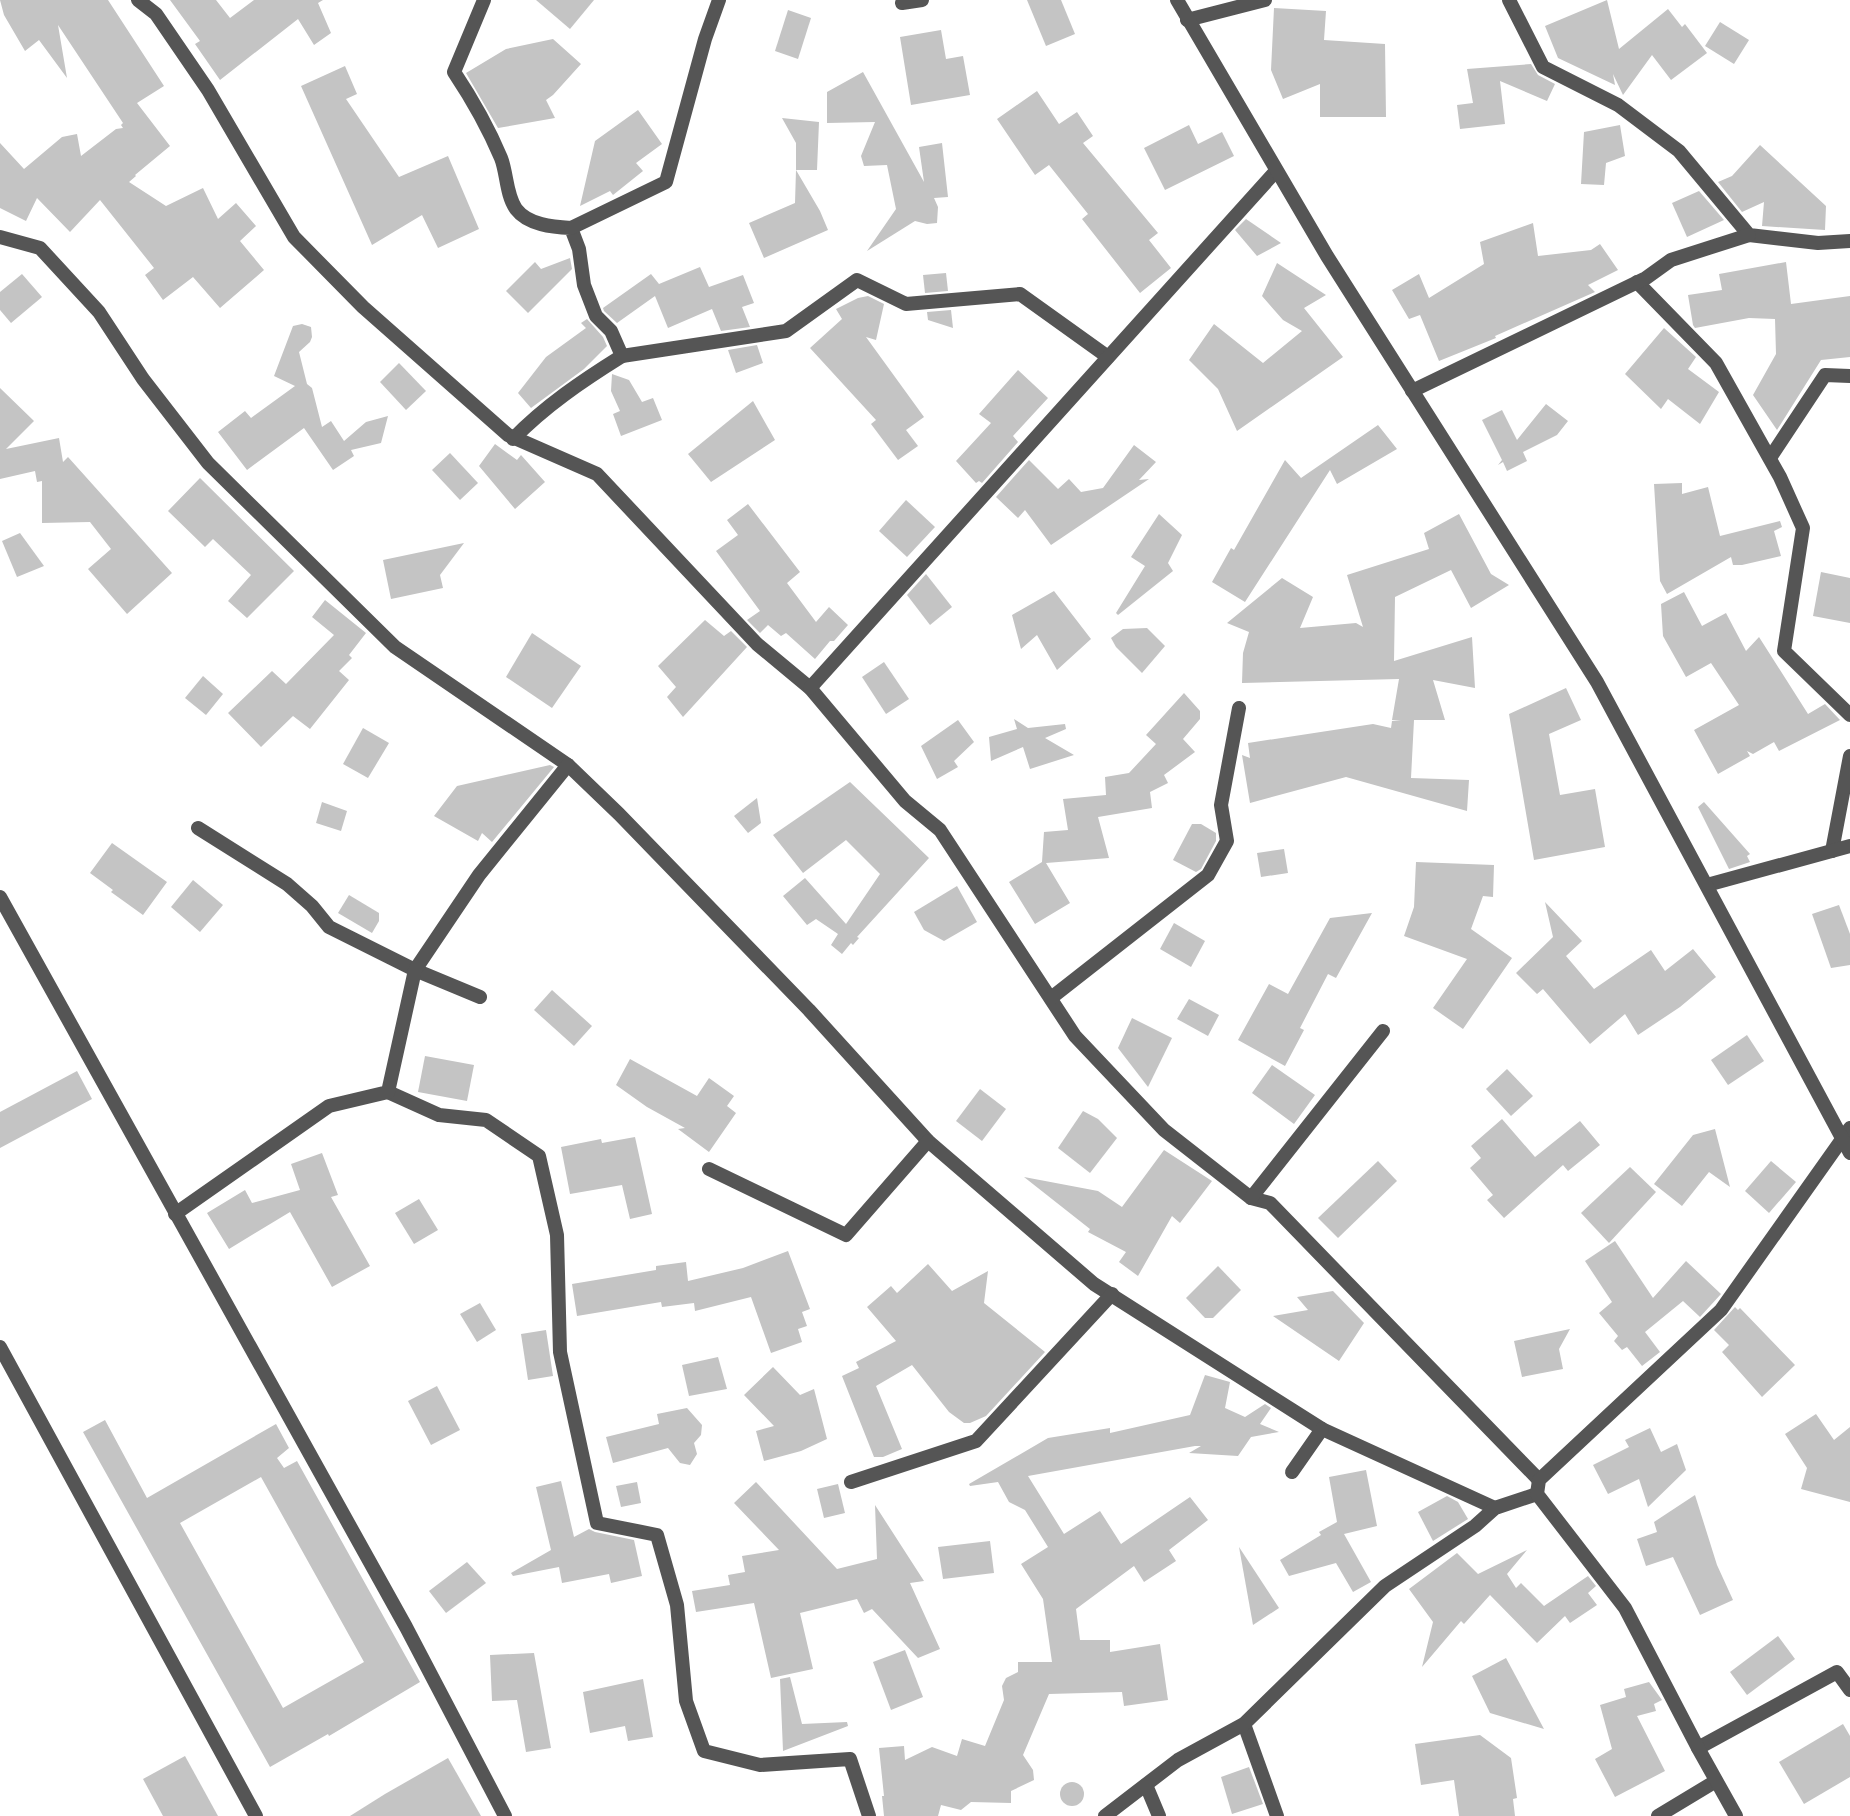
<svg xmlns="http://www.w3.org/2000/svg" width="1850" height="1816" viewBox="0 0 1850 1816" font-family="Rubik,sans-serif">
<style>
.building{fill:#c4c4c4;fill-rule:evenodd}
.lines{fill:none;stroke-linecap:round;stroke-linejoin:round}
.minor{stroke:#555;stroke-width:14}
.tertiary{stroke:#555;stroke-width:14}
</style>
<rect width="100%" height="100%" fill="#fff"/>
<g class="building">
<path d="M0,0H108L164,86L137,103L170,146L135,175L136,176L129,182L166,206L203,188L218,219L236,203L256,226L240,241L264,270L220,308L193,277L163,300L145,275L154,268L100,200L70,232L37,198L26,221L0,208V143L24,169L62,137L77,134L81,156L116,129L123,128L121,125L123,123L58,25L67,78L39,40L25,51L4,15Z"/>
<path d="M170,0H216L230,18L254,0H323L318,3L331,33L314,45L298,19L220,80L195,44L200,41Z"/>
<path d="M536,0H594L570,29Z"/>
<path d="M1027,0H1061L1075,34L1046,46Z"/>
<path d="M1607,0L1619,49L1668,9L1682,27L1685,24L1707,53L1671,80L1652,55L1623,95L1613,74L1615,85L1558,58L1545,26Z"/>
<path d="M1274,8L1326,11L1324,40L1385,44L1386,117H1320V84L1283,99L1271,70Z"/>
<path d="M788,10L811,18L798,59L775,51Z"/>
<path d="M1720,22L1749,40L1734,64L1705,46Z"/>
<path d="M941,30L946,59L963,56L970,95L911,105L900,37Z"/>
<path d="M553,39L581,64L553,95L546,100L555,118L498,128L466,73L506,49Z"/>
<path d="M1531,64L1538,75L1555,84L1547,101L1500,81L1505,124L1460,129L1457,105L1473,103L1467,69Z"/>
<path d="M345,66L357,94L346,99L399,177L448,156L479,229L438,248L422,215L372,245L301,86Z"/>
<path d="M863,72L924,182L919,147L942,143L948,197L934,198L938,207L937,223L927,224L915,221L867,251L896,209L887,165L864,166L861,156L875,122L827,123V92Z"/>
<path d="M1037,91L1059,124L1077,112L1093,136L1083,143L1158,233L1149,240L1171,268L1140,293L1082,219L1088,214L1049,165L1035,175L997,119Z"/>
<path d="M638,110L662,144L636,163L643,171L613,195L610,191L580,206L595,141Z"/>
<path d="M782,118L819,122L817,170H796V143Z"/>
<path d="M1189,125L1198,144L1222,132L1234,156L1165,190L1144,148Z"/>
<path d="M1620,125L1625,156L1606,163L1604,185L1581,184L1584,132Z"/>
<path d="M1760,145L1826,206L1825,230L1762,226L1764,202L1742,212L1718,182L1732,176Z"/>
<path d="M796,170L820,211L828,230L764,258L749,223L795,203Z"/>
<path d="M1699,191L1724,220L1687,237L1672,203Z"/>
<path d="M1246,219L1281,243L1257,256L1235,230Z"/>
<path d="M1533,223L1538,256L1591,250L1600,244L1618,270L1588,285L1595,292L1495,336L1496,338L1439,361L1420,315L1409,319L1392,290L1419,274L1429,298L1484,264L1480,242Z"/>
<path d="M570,258L572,269L528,313L506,291L535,262L541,269Z"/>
<path d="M1786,262L1791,304L1850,296V357L1821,360L1777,430L1753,395L1776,354L1775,319L1749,318L1695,328L1693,325L1688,295L1722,290L1719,274Z"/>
<path d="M1277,263L1326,295L1304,308L1343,357L1237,431L1218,389L1189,360L1214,324L1263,363L1302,331L1283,320L1262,296Z"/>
<path d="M700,267L709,287L743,275L754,303L742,307L750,327L721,331L712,309L668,328L655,296L617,323L604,311L603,308L651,274L659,284Z"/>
<path d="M946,273L948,291L925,293L923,275Z"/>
<path d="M22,274L42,297L11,323L0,310V292Z"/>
<path d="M868,296L884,304L876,340L866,337L924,417L906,430L918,446L898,460L871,424L876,420L810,348L842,319L836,309L858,298Z"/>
<path d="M951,310L953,328L928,320L927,312Z"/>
<path d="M587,319L603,337L607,346L584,369L531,408L518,393L546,357L586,328L581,323Z"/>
<path d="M302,324L311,327L312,337L310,342L299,352L307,384L312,388L322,427L331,421L344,441L366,422L388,416L381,443L351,450L354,456L333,470L304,428L247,470L218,432L245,411L251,418L295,386L274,376L293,326Z"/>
<path d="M1664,328L1696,357L1688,369L1719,392L1700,424L1668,399L1661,409L1625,374Z"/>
<path d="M757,345L763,363L736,373L728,350Z"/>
<path d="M399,363L426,391L406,410L380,382Z"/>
<path d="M1018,370L1048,398L1013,436L1018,442L982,483L979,481L976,483L956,461L991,423L979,414Z"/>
<path d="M612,374L629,380L642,402L653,398L662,420L621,436L613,414L620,411L611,391Z"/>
<path d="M0,388L34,421L6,449L59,438L63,462L68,457L172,573L127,614L88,569L111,549L90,522L42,523V481L37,482L35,471L0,479Z"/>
<path d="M753,401L775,440L711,482L688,454Z"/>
<path d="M1546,404L1568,421L1557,435L1523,452L1527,461L1507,471L1503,462L1498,465L1502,460L1482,420L1502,410L1517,440Z"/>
<path d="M1378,425L1397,449L1337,484L1330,470L1245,602L1212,582L1231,548L1234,550L1285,460L1301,478Z"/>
<path d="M495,444L517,460L521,455L545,482L515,509L479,466Z"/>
<path d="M1134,445L1156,462L1139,480L1149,479L1051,545L1025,510L1018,518L996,497L1029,460L1058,489L1069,479L1081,492L1103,488Z"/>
<path d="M450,453L478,483L460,500L432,470Z"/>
<path d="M200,478L294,571L247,618L228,601L251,575L213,539L205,547L168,511Z"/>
<path d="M1682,483V494L1708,487L1720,536L1780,521L1782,527L1774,531L1781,556L1742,565H1733L1731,557L1667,594L1660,581L1654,484Z"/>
<path d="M906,500L935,527L907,557L879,531Z"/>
<path d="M748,504L800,572L787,583L816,622L829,607L848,625L834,641H830L815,659L786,633L781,636L768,625L760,633L747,620L760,611L716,551L738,535L727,520Z"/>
<path d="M1159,514L1182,535L1168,563L1173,571L1118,615L1116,613L1145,566L1131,557Z"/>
<path d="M1459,514L1491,574L1509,585L1471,608L1451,570L1395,597L1394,661L1472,637L1475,688L1433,680L1445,720H1414L1411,778L1469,780L1467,811L1346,777L1250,803L1242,755L1250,758L1248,743L1373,724L1391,728L1392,721L1401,720H1392L1399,679L1242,683L1243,653L1249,632L1227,623L1282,578L1313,597L1300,628L1356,623L1363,627L1347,575L1429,549L1424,533Z"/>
<path d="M20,533L44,566L17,577L2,541Z"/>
<path d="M464,543L440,575L443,588L391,599L383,560Z"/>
<path d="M1821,572L1850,578V623L1813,616Z"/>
<path d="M926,574L952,607L930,625L907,595Z"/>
<path d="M1054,591L1091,639L1057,670L1037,635L1021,649L1012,615Z"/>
<path d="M1684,592L1702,626L1726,613L1746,651L1759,637L1808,714L1825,704L1840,720L1779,751L1774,742L1753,754L1747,751L1750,756L1718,774L1694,730L1739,705L1711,663L1686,677L1663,636L1661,604Z"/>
<path d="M325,600L366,633L349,655L352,658L339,671L349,680L310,729L293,716L261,747L228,713L272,671L286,684L334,635L312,617Z"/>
<path d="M705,620L724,636L731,631L747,647L683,717L667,697L676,687L658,666Z"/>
<path d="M1147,628L1165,646L1142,673L1116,647L1111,638L1123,629Z"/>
<path d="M532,633L581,666L552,708L506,677Z"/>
<path d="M884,662L909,699L886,714L862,677Z"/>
<path d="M203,676L223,694L206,715L185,698Z"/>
<path d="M1566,688L1581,720L1549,734L1560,795L1595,789L1605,847L1534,860L1509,714Z"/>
<path d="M1184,693L1200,711V719L1183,739L1195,752L1164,775L1168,783L1150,792L1152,808L1098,817L1109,858L1046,863L1070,903L1035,924L1009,882L1042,862L1044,832L1068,830L1063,799L1106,795L1105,777L1129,773L1156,744L1146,735Z"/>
<path d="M1014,719L1028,728L1065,724L1066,729L1045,738L1074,755L1030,769L1023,747L991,761L989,737L1017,729Z"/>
<path d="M958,720L974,742L954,761L958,767L937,779L921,746Z"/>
<path d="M363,728L389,743L368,778L343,764Z"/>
<path d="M550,765L554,767L492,842L482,833L478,841L434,816L457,786Z"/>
<path d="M850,782L929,858L857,937L859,938L853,945L851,943L842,954L831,945L838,934L816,919L807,925L783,896L805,878L846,924L880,874L846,840L803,873L773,835Z"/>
<path d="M757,798L761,823L748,833L734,816Z"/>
<path d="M322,802L347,811L341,831L316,823Z"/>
<path d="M1704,802L1750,854L1747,856L1750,862L1729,869L1698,807Z"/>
<path d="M1192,824H1201L1216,833V841L1201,869L1196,872L1173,860Z"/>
<path d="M112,843L167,882L143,915L111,892L113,890L90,873Z"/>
<path d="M1284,849L1288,873L1261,877L1257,853Z"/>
<path d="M1416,862L1494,865L1493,897L1483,896L1471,929L1512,958L1463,1029L1433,1008L1467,959L1404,936L1414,907Z"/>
<path d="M193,880L223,905L200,932L171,907Z"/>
<path d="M957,886L977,922L944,941L924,930L914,912Z"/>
<path d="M349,895L379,913V921L372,933L338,913Z"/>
<path d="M1545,902L1582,941L1566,956L1594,989L1651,950L1665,971L1693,949L1716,977L1680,1007L1638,1035L1625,1014L1590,1044L1543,989L1537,994L1516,973L1553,937Z"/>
<path d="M1839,905L1850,934V965L1831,968L1812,914Z"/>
<path d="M1372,913L1336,978L1328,974L1300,1028L1304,1030L1285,1066L1238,1040L1269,984L1288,994L1330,918Z"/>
<path d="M1174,923L1205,941L1191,967L1160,949Z"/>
<path d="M552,990L592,1026L574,1046L534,1010Z"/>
<path d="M1189,999L1219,1015L1208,1036L1177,1019Z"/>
<path d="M1132,1018L1172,1038L1148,1087L1118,1048Z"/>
<path d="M1747,1035L1764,1061L1728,1085L1711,1060Z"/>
<path d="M425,1056L474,1065L467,1101L418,1092Z"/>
<path d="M630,1059L697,1096L709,1078L734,1096L727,1106L736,1113L709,1152L678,1129L685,1128L647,1107L616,1085Z"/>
<path d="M1272,1065L1315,1095L1294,1124L1252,1093Z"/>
<path d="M1507,1069L1533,1096L1511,1116L1486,1089Z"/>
<path d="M77,1071L92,1099L0,1148V1112Z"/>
<path d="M980,1089L1006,1109L982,1141L956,1121Z"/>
<path d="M1083,1111L1098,1119L1117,1138L1090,1173L1058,1148Z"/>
<path d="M1502,1119L1535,1157L1580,1121L1600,1145L1568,1171L1563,1165L1504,1218L1487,1200L1493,1195L1470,1168L1481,1158L1471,1146Z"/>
<path d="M1715,1129L1730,1187L1709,1172L1682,1206L1654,1184L1693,1135Z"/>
<path d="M635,1137L652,1214L630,1219L622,1185L570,1194L561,1147L601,1139L602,1143Z"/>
<path d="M1164,1150L1212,1181L1180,1223L1172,1216L1138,1276L1119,1262L1126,1252L1088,1232L1090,1229L1024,1177L1098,1191L1122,1207Z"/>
<path d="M322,1153L338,1195L331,1197L370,1266L332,1287L290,1212L229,1249L207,1213L245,1190L252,1203L300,1190L291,1164Z"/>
<path d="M1378,1161L1397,1181L1338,1238L1318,1218Z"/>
<path d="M1771,1161L1796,1182L1769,1213L1745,1191Z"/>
<path d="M1630,1167L1656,1192L1609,1243L1581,1213Z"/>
<path d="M419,1199L438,1230L414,1244L395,1213Z"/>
<path d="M1615,1241L1653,1298L1686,1261L1721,1294L1700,1317L1683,1301L1645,1332L1660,1352L1642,1366L1627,1347L1622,1350L1614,1341L1618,1336L1599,1313L1612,1302L1585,1261Z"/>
<path d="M788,1251L810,1309L802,1312L807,1326L798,1329L802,1342L771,1353L751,1297L695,1311L694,1303L662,1307L661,1302L577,1316L572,1284L656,1270V1266L686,1262L688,1281L743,1268Z"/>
<path d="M928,1264L952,1291L988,1271L984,1303L1045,1352L986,1416L970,1423H964L949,1412L912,1365L876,1386L902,1449L883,1457H874L842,1376L859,1368L856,1362L896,1341L867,1307L891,1286L897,1293Z"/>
<path d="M1218,1266L1241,1290L1213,1318H1205L1186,1298Z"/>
<path d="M1333,1291L1364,1323L1339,1361L1273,1316L1308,1310L1297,1297Z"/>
<path d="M480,1303L496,1330L477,1342L460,1314Z"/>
<path d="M1735,1307L1738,1310L1740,1308L1795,1365L1762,1397L1722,1352L1729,1345L1714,1330Z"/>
<path d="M1570,1329L1559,1349L1563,1369L1522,1377L1514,1341Z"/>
<path d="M546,1330L553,1376L528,1380L521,1334Z"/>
<path d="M718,1357L727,1389L689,1396L682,1365Z"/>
<path d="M773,1367L800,1395L814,1389L827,1439L801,1451L764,1461L756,1431L774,1426L744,1395Z"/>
<path d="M1205,1375L1230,1382L1225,1408L1245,1417L1265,1404L1271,1408L1260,1424L1279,1432L1251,1437L1238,1456L1189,1453L1201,1446H1195L1028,1476L1064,1534L1100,1511L1121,1544L1190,1497L1208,1520L1169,1550L1176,1561L1144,1582L1134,1566L1076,1609L1080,1640H1110V1652L1160,1644L1168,1700L1124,1706L1122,1692L1049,1694L1023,1755L1033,1770L1034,1780L1011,1791V1803L971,1802L961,1810L941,1805L938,1816H884L882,1796H884L879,1748L904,1746L905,1760L932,1747L957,1756L962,1739L985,1746L1004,1700L1002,1686L1006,1678L1018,1672V1662H1052L1043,1599L1021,1564L1048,1547L1025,1510L1009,1502L998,1482L970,1486L969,1484L1048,1438L1110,1428V1433L1190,1415Z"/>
<path d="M437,1386L460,1430L431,1445L408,1401Z"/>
<path d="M687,1408L702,1425L701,1435L694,1443L697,1454L690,1465L680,1463L668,1448L613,1463L606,1437L659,1424L657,1414Z"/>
<path d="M1816,1414L1834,1440L1850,1427V1502L1801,1489L1807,1468L1785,1434Z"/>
<path d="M105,1420L147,1498L276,1424L289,1448L277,1458L284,1468L297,1461L420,1682L329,1736L328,1734L270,1767L83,1432ZM261,1477L364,1662L283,1708L180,1523Z"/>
<path d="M1650,1428L1661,1452L1677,1444L1686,1470L1648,1507L1639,1479L1608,1494L1593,1465L1629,1447L1625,1440Z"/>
<path d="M1366,1470L1377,1526L1344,1534L1371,1582L1353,1592L1336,1563L1289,1576L1280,1560L1321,1535L1319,1532L1337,1522L1329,1477Z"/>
<path d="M561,1481L574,1537L589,1529L595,1532L634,1540L642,1576L611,1583L609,1574L562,1583L559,1567L513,1576L511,1573L551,1550L536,1487Z"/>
<path d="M637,1482L641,1503L621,1507L616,1486Z"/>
<path d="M756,1482L837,1569L877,1559L875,1505L924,1581L910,1583L940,1649L918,1658L872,1609L864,1613L857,1599L800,1613L813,1669L771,1678L754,1603L696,1612L692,1591L730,1585L728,1575L745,1572L742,1556L779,1550L734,1503Z"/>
<path d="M838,1484L845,1513L824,1518L817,1489Z"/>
<path d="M1695,1495L1717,1565L1733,1600L1700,1615L1673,1557L1646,1566L1637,1539L1657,1532L1654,1522Z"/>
<path d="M1447,1496L1458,1502L1468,1519L1433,1541L1418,1512Z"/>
<path d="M990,1541L994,1573L943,1579L938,1547Z"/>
<path d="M1239,1547L1279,1608L1253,1625Z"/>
<path d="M1527,1550L1507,1574L1516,1588L1521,1583L1544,1606L1588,1576L1596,1586L1588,1593L1597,1605L1570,1623L1565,1616L1537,1643L1490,1595L1464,1624L1461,1621L1422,1667L1433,1622L1409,1589L1457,1553L1478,1574Z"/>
<path d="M467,1562L486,1583L446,1613L429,1591Z"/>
<path d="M1778,1636L1795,1659L1747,1695L1730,1672Z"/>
<path d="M905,1650L923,1697L891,1710L873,1662Z"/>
<path d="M534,1653L551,1748L526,1752L517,1700L492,1701L490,1655Z"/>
<path d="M1506,1658L1544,1729L1490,1713L1472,1676Z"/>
<path d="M790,1677L802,1724L847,1722L848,1726L783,1751L780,1679Z"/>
<path d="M643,1679L653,1737L628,1741L625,1726L590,1733L583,1692Z"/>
<path d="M1649,1682L1662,1700L1654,1704L1656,1711L1637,1716L1665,1771L1615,1797L1595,1759L1612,1749L1600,1705L1626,1697L1624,1689Z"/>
<path d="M1843,1724L1850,1736V1777L1804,1804L1779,1762Z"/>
<path d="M1480,1735L1511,1758L1517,1798L1513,1799L1515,1816H1459L1454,1780L1421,1785L1415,1744Z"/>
<path d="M185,1756L218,1816H163L143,1779Z"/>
<path d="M448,1758L481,1816H350L385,1794Z"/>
<path d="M1249,1767L1263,1804L1232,1814L1221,1777Z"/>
<circle cx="1072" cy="1794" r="12"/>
</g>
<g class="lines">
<g class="minor">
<path d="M138,0L156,14L208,90L294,237L363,307L508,435L597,474L757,644L810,688L905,801L940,830L1075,1036L1164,1130L1251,1198L1270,1203L1539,1480"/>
<path d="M484,0L454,72C472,99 488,127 501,158C507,173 506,195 516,209C528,225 553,227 571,228L579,249L584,285L596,316L611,331L622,356C582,381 545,406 513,439"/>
<path d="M1509,0L1543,67L1618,105L1679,151L1749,235L1818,243L1850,241"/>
<path d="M902,3L922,0"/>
<path d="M1187,20L1265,0"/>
<path d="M571,228L666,182L705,39L719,0"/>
<path d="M0,237L40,248L99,312L143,379L208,463L395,647L568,765L619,814L809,1010L928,1141L1094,1284L1322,1429L1495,1508"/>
<path d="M1637,282L1716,363L1780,477L1803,528L1784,651L1850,715"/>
<path d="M622,356L786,331L857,280L906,304L1020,294L1108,357"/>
<path d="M1412,391L1646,278L1671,260L1749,235"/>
<path d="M1770,458L1825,375L1850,376"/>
<path d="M810,688L1276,171"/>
<path d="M198,828L287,884L312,906L329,927L415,970L480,997"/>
<path d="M1832,851L1850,756"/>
<path d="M1707,885L1850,846"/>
<path d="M0,897L406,1627L505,1816"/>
<path d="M1051,998L1208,875L1227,841L1221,805L1239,708"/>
<path d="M388,1092L439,1115L486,1120L539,1156L557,1235L560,1352L597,1523L657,1535L677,1605L686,1701L704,1751L760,1765L850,1759L869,1816"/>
<path d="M709,1169L846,1235L928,1141"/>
<path d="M1251,1198L1383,1031"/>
<path d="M175,1214L329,1106L388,1092L415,970L479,875L568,765"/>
<path d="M0,1347L256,1816"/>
<path d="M1292,1472L1322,1429"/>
<path d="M851,1482L976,1441L1112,1294"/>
<path d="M1244,1724L1277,1816"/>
<path d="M1698,1748L1837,1672L1850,1690"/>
<path d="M1146,1785L1159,1816"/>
<path d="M1105,1816L1178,1760L1244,1724L1385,1586L1475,1526L1495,1508L1537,1494"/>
<path d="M1658,1816L1716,1781"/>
<path d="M1736,1816L1698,1748L1625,1608L1537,1494L1539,1480L1721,1310L1850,1128"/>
</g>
<path class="tertiary" d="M1177,0L1327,256L1597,682L1850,1153"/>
</g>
</svg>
